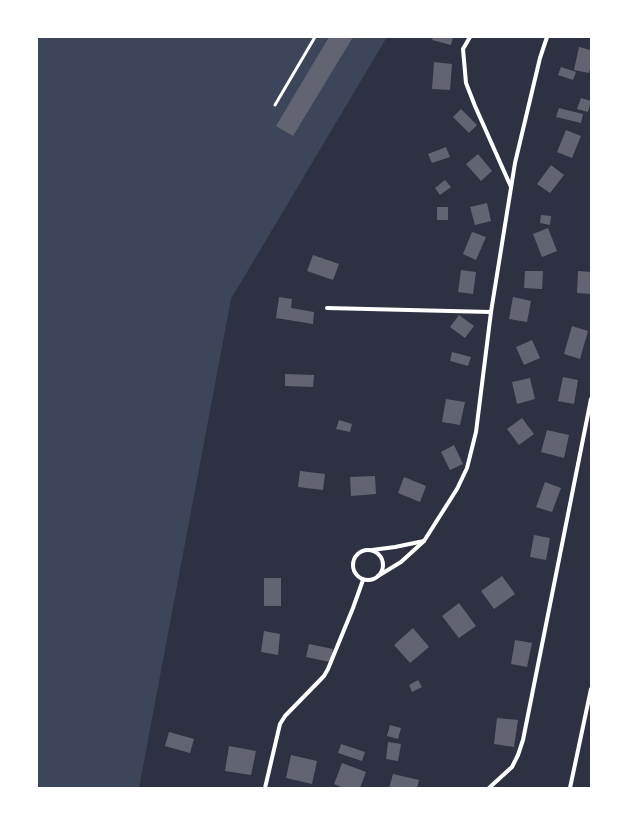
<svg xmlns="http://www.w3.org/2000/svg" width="628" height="825" viewBox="0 0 628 825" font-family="Lato,sans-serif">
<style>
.green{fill:#3c4559}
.building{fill:#626471}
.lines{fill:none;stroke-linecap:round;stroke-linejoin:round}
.service{stroke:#fff;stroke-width:3}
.minor{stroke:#fff;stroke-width:4}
</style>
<rect width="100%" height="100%" fill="#2d3142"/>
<path class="green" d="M37,37H387L231,299L139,788H37Z"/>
<g class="building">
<path d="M329,37H353L293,136L276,126Z"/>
<path d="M433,37H453L451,45L432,40Z"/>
<path d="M579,47L591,50V65L589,73L574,70Z"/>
<path d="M434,62L452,64L450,90L432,89Z"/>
<path d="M561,67L576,72L573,80L558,75Z"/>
<path d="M581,98L591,101L588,112L577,109Z"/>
<path d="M559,108L583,114L581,123L556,117Z"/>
<path d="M461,109L477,125L469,133L453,117Z"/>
<path d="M566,130L581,136L572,158L557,152Z"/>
<path d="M446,147L450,157L432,163L428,154Z"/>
<path d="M478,154L492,171L481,181L466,164Z"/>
<path d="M551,165L564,175L550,193L537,184Z"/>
<path d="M445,180L451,187L440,195L435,188Z"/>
<path d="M487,203L491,221L475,225L470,207Z"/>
<rect x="437" y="207" width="11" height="13"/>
<path d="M541,215L551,216L550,225L540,223Z"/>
<path d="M548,228L557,251L542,257L533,234Z"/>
<path d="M472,232L486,237L476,260L463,254Z"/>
<path d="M313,255L339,264L333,280L307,271Z"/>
<path d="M461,270L476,272L473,294L458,292Z"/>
<path d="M525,271H543L542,289L524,288Z"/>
<path d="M578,271L591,272V294L577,293Z"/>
<path d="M279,297L292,299L291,308L314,312L313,324L276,318Z"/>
<path d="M513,297L531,301L527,322L509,319Z"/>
<path d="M459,315L474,326L465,338L450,327Z"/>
<path d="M572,326L588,331L580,359L564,354Z"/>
<path d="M532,340L540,358L524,365L516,347Z"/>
<path d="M452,352L471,357L468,366L450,361Z"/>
<path d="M285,374L314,375L313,387L285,386Z"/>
<path d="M563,377L578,380L574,404L558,401Z"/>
<path d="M530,378L535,399L517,404L512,382Z"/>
<path d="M446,399L465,402L460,425L442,422Z"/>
<path d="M522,418L534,434L519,445L507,429Z"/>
<path d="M339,420L352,424L350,432L336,429Z"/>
<path d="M547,430L569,435L564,458L541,452Z"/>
<path d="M454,445L463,464L450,470L441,452Z"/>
<path d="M300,471L325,474L323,490L298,487Z"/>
<path d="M375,476L376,494L351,496L350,477Z"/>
<path d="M404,477L426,486L420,502L398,493Z"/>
<path d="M545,482L561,488L552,512L536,507Z"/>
<path d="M534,535L550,538L546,560L530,557Z"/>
<path d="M502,576L515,594L494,609L481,591Z"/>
<rect x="264" y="578" width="17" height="28"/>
<path d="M459,603L476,626L459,638L442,616Z"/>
<path d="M413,628L429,647L410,663L394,645Z"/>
<path d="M264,631L280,634L278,655L261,652Z"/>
<path d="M515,640L532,643L527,667L511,664Z"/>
<path d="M309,644L333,649L330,662L306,657Z"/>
<path d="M418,680L422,687L412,692L409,685Z"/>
<path d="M497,718L518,720L514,747L494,744Z"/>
<path d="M390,725L401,728L398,739L387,736Z"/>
<path d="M169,732L194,739L190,753L165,746Z"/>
<path d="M388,742L401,744L398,761L386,759Z"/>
<path d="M341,744L365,752L362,761L338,753Z"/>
<path d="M229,746L256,751L251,775L225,771Z"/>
<path d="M291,755L317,761L312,784L286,778Z"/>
<path d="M342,763L366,772L360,788H343L334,784Z"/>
<path d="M393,774L419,780L417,788H389Z"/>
</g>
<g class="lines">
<path class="service" d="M275,105L315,37"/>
<g class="minor">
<path d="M470,37L463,49L466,83L475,106L511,187"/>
<path d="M327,308L491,312"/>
<circle cx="368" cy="565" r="15"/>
<path d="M372,550L395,547L424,541"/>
<path d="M378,576L401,562L424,541L457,489L467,468L476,432L491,312L515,163L540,58L547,37"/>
<path d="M265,788L280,724L285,716L324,676L328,669L353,608L363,580"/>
<path d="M489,788L512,767L518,755L523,740L591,399"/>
<path d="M570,788L591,689"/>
</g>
</g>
<rect width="628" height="825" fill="none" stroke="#ffffff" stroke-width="76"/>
</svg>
